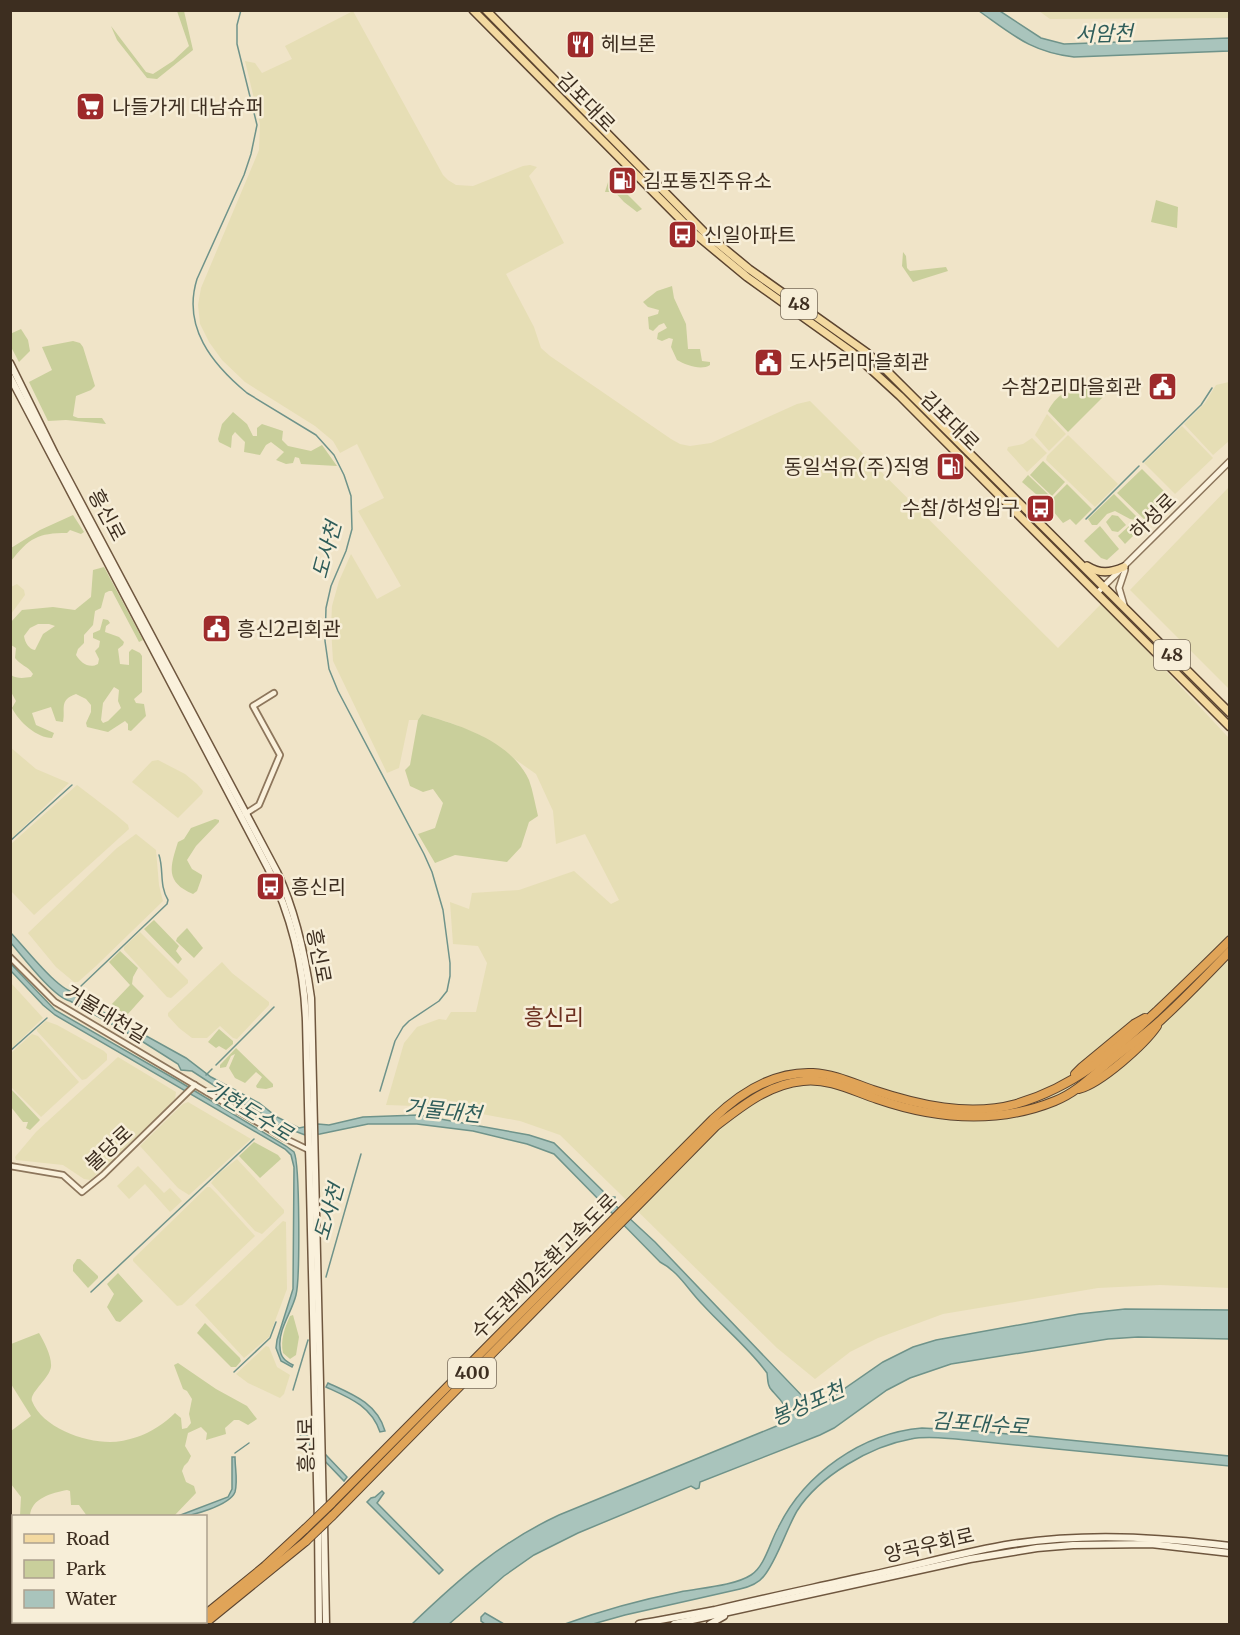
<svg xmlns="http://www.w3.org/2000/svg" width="1240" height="1635" viewBox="0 0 1240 1635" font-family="Merriweather,'Noto Sans KR',serif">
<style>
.farmland{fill:#e6deb5}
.green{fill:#c9cf9b;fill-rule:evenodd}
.water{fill:#a9c4bc;stroke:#6f938a;stroke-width:1.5}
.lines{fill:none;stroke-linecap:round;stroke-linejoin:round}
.stream{stroke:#6f938a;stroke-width:1.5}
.minor-casing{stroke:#8d765c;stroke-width:8}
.tertiary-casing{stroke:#8d765c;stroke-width:8}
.secondary-casing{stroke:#6f573f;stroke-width:9}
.primary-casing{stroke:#5b4430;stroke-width:10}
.motorway-casing{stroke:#5b4430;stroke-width:10}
.minor{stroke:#faf1dc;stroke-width:4.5}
.tertiary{stroke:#faf1dc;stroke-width:5}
.secondary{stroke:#faf1dc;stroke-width:6}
.primary{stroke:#f3d9a0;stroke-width:7}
.motorway{stroke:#e0a458;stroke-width:8}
.motorway-bridge-casing{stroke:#5b4430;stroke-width:10;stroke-linecap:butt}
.motorway-bridge{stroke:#e0a458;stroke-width:8}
.labels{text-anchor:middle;stroke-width:5;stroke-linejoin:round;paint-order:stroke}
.shield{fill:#f7eed8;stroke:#756857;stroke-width:1.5}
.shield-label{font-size:18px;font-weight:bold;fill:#3d2e20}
.poi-label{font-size:20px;fill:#3d2e20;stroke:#f7eed8;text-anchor:start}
.street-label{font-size:20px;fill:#3d2e20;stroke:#f7eed8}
.water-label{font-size:21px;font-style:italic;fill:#2f5d5a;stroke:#f7eed8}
.quarter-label{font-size:22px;fill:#6b2e1e;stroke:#f7eed8}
</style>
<rect width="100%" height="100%" fill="#f0e4c8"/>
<g class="farmland">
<path d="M1229,10V18L1050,19L1039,11Z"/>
<path d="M353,11L443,175L448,180L456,185L473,186L523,166L530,165L537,167L529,176L564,243L506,274L534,327L541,348L550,356L671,439L680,444L690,446L711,443L797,404L810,401L1058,648L1102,603L1229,738V1288L1160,1285L1098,1288L943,1314L878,1338L850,1352L815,1379L777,1348L560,1135L520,1121L444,1107L386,1105L404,1043L417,1027L439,1019L446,1020L451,1012H476L487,963L478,946L453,944L450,902L469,909L472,893L519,890L574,871L611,904L619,900L585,834L556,844L553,811L536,774L482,736L451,723L422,714L418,720H409L399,768L387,773L333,661L331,627L332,606L339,581L351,554L377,599L401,586L358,511L384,498L357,444L340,453L333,441L315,426L245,382L222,360L209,342L200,324L198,305L201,288L259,150L260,124L245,61L255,63L262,73L292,59L285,46Z"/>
<path d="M1229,382V441L1213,455L1184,424L1205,403L1216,385Z"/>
<path d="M1047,414L1066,434L1049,451L1035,435Z"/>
<path d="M1182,426L1213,458L1175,494L1144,463Z"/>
<path d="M1068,435L1118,484L1095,507L1046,460L1047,456Z"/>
<path d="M1032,438L1047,453L1027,472L1007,450L1008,447L1023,444Z"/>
<path d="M1229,487V689L1130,590Z"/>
<path d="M17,584L24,590L25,595L11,614V587Z"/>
<path d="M10,747L36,769L69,783L11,839Z"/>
<path d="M158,760L185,774L197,784L203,791L202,794L178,818L132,782L152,761Z"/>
<path d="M77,785L115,814L128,825L129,829L34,915L11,891V844Z"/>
<path d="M136,834L156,850L159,885L163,901L96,966L78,982H74L56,967L28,933L117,848Z"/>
<path d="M140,932L188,980V983L171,998L167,997L124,950V947Z"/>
<path d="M222,962L232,973L269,1002V1005L237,1039L233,1038L220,1026L207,1038H192L179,1028L168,1016V1013Z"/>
<path d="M11,983L43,1018L11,1049H10Z"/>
<path d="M46,1021L57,1025L104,1051L107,1054V1060L86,1079L82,1080L37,1031V1029Z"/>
<path d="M32,1034L38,1036L79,1082L41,1117L11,1087V1053Z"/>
<path d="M118,1057L176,1092L175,1099L111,1162L90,1180L84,1179L63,1165L16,1160L15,1157L36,1132Z"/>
<path d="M188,1102L251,1139L189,1195L178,1188L140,1146L183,1104Z"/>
<path d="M237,1159L284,1210V1213L262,1234L255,1231L211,1183L218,1174Z"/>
<path d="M138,1166L164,1193L170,1188L182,1201L170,1212L145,1184L129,1199L117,1186Z"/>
<path d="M207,1187H210L216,1193L255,1236L182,1305L177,1306L133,1261V1259Z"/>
<path d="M283,1221L286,1222V1225L287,1289L269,1337L244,1358L195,1305Z"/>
<path d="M266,1346L269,1347L277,1367L290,1375L284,1394L280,1398L248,1383L236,1374Z"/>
</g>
<g class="green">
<path d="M177,11H184L193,50L157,79L147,78L117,40L111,26L146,72L153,74L173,61L189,46Z"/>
<path d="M609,179L614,181L642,209L637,212L624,202L613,190L610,192H605Z"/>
<path d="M1156,200L1178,207L1177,228L1151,222Z"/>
<path d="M903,252L906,256L907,268L910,271L946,267L948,271L913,282L902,266Z"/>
<path d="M672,286L674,298L686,324L688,349H700L702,361L710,362V365C701,371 686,365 677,360L671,347L673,339L669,338L662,341L657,339L658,333L667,328L664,323L659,325L653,331L649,329L648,317L658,314L659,310L648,307L643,302L657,291Z"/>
<path d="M21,329L28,340L30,351L19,362L11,347L10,334Z"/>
<path d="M73,341L80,343L83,347L95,386L91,390L76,396L73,416L78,418H102L106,424L66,420L48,421L29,382L52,370L42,347Z"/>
<path d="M1082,388H1103L1107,393L1068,432L1048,411C1056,396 1065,390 1082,388Z"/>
<path d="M233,412L247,424L253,436H257V428L262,424L283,431L282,440L288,446L311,451L322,445L337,466L301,464L299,458L295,457L293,463L286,464L276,460L284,452L271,442L266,445L260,455L244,452L245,442L235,432L232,436L231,448L219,442L218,439L222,424Z"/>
<path d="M1043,461L1065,482L1052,496L1030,475Z"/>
<path d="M1142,469L1169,496L1145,520L1117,493Z"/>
<path d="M1028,475L1049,495L1045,502L1022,482Z"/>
<path d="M1067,484L1092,509L1076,525L1070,519L1063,523L1047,504Z"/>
<path d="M1114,494L1141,521L1130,519L1115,511L1107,514L1097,525H1092L1088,519Z"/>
<path d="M73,515L84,532L81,534L70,530L67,533C38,533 29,538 11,561V548L40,530Z"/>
<path d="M1112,515L1118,516L1126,525L1118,532L1112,531L1106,522Z"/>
<path d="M1130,525L1140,526L1141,528L1125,544L1118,536Z"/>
<path d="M1100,526L1119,549L1107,560L1101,558L1084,541Z"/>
<path d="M104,567L143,640L139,642L112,591H109L105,593L101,608L95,611L93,625L84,635V643L78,649L76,655C81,663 89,669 98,664L99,659L95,651L99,647L100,641L93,638V633L100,630L103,619L108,620L110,623L106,626L105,632L119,637L124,642L123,645L118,649L120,664L129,665V652L132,649L140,653L142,656V692L134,699L136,703L144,704L146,716L131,731L128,730V724L125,721L108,732L87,727L86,723L91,712V705L86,699L76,694C58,700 66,710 63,722L56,721L51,707L32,713L36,725L54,733L52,738C37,738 19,722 12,708L16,701L11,692V675C17,679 24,678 31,677L33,674C28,666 20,665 15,658L16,648L11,645V622L22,610L53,607L75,610L91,597L93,570ZM38,624H49L55,626L43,634L35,650C29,649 25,643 24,636L30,628ZM114,687L119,690L118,701L121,708L108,721L103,723L101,720L103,703Z"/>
<path d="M422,714C461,726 510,740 529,780C533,791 535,804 538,816L529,822L521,847L507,862L455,855L435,863L418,834L435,828L443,803L433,789L423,792L410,786L405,770L410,765L418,720Z"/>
<path d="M215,819L219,820V822L196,846L187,860L192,869L202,875V877L197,891L193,894C165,882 170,867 178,842L184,839L191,828Z"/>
<path d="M154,920L179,946L176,951L182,959L178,964L144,929Z"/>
<path d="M187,928L203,948L194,958L176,941L177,938Z"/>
<path d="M120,951L138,968L133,977L132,984L144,996L127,1015L111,1005L130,985L109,962Z"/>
<path d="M219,1029L233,1041V1044L226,1050L219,1046L216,1048L208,1042Z"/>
<path d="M236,1048L273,1084V1087L266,1089L257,1088L256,1086L262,1077L256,1072L245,1083L235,1078L229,1068L235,1054L231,1056L226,1067L220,1068V1065Z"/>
<path d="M11,1089L40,1120L30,1130L26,1128L28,1122H23L11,1107Z"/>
<path d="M254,1142L278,1155L281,1159L260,1178L239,1156Z"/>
<path d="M77,1259H80L98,1276V1278L88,1288L73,1271V1265Z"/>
<path d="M118,1273L143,1301L120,1322L116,1321L107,1307L114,1294L107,1284Z"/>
<path d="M293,1315L299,1337L296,1355L290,1359L283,1353C280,1340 285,1327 290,1316Z"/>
<path d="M205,1323L240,1358L241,1361L236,1367H231L197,1333Z"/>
<path d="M39,1333C44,1342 52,1356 51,1367C49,1379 29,1393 32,1401C42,1427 83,1442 110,1442C118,1442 128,1440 137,1437C150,1433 165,1423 175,1413L181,1418L182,1429L187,1428L191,1423L189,1414L192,1399L187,1391L183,1389L174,1365L178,1363L216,1389L247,1406L257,1419L248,1425L239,1420H234L225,1428L226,1434L206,1440L207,1433L201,1427L188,1433L185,1446L191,1456L188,1462L184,1466L182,1471L186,1482L194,1486L196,1493L174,1516H87L79,1505H71L70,1491L67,1490C52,1493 31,1498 30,1516H20L21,1497L11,1484V1431L31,1416L11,1384V1344Z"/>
</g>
<g class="water">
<path d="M979,11H1000L1041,38L1064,44L1229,38V51L1074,57C1031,52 1013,35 979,11Z"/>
<path d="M10,932C23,945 61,995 76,992V997L186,1058L211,1077L259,1103L277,1117L299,1128L318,1124L329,1125L363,1117L418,1115L529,1135L554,1143L609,1197H615V1205L655,1242L805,1399L813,1403L825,1402L883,1362L913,1347L936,1340L1079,1314L1125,1309L1229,1310V1339L1138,1337L1108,1339L951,1364L910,1378L887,1390L834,1428L820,1435L700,1482L699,1488L696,1489L691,1486L578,1533L534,1555L504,1576L449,1624H412C459,1579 499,1543 559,1515L779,1425C796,1409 778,1399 770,1388C767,1383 768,1379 767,1373C750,1349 723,1327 703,1305C689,1291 678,1271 660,1262L554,1154L527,1144L473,1131L417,1124H368L320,1134L305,1135L271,1122L258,1110L241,1103L192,1071L181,1070L178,1064L140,1040L70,1001C54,998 23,957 11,943Z"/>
<path d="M11,964L55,1010L175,1079L286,1146L294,1152C300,1164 300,1279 296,1295C292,1312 278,1329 280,1347C280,1357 285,1361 293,1365L292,1367L281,1361L276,1348L277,1340L293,1289L294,1167L291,1155L285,1149L55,1015L43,1005L11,971Z"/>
<path d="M328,1383C352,1394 377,1403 385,1431L380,1432C371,1406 350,1398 326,1387Z"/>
<path d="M922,1428L977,1431L1229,1456V1466L956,1439C941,1438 926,1436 911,1439C871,1446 819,1476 797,1511C786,1530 777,1560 764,1576C758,1584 749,1587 740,1589L625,1615L593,1624H565C603,1610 640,1600 680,1592C700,1588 734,1586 751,1575C765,1566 770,1542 778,1528C804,1474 862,1433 922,1428Z"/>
<path d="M298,1433L306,1434L347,1477L344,1481Z"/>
<path d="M232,1457H235C235,1468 238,1481 235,1492C230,1505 191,1517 178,1516L228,1497L232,1489Z"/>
<path d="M382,1491L384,1493L377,1503L443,1570L439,1574L367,1502L371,1498L375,1497Z"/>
<path d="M485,1613L504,1624H485L481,1621V1617Z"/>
</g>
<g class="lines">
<g class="stream">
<path d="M241,10L237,25V44L257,125L251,154L244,175L197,279C182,327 212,364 247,393L316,435L334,455L344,475L351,496L352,529L346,551L331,586L326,608L325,641L329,669L338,691L424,854L432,872L443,910L450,963V976L447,991L439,1001L409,1021L403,1027L395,1041L380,1091"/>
<path d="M1143,462L1201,405L1212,388"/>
<path d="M1086,519L1139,466"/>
<path d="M10,841L72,785"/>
<path d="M81,986L167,904L168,900C159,885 164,870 159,855"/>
<path d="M10,1051L47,1018"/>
<path d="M216,1065L274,1007"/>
<path d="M206,1075L212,1069"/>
<path d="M326,1277L361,1154"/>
<path d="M91,1292L254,1139"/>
<path d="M234,1372L270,1338L276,1322"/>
<path d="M293,1390L308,1340"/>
<path d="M235,1453L249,1443"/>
</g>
<defs>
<g id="minor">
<path d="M245,814L259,805L280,755L253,706L274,693"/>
<path d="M10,957L55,1002L284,1138L311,1151"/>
<path d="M10,1166L63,1175L82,1192L103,1175L195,1085"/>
</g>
<g id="tertiary">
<path d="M1097,593L1230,461"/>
<path d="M1124,605L1119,588L1125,570"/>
</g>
<g id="secondary">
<path d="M10,363L55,454L277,872C296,912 305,955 311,998L323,1512"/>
<path d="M10,377L268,868C291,915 304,969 306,1021L318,1523L319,1624"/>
<path d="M324,1522L326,1624"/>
<path d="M639,1624C665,1619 690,1615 715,1610C764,1598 813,1588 862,1577C912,1567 962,1552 1012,1544C1085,1533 1157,1537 1230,1546"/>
<path d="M674,1624L970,1559L1037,1548L1073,1545L1151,1544L1230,1553"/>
<path d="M710,1624L724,1616"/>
</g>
<g id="primary">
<path d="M473,10L694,233L747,277L852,352L900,396L1230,727"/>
<path d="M486,10L704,232L749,269L866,352L887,371L1230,713"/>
<path d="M1087,566C1100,574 1110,573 1124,567"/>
</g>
<g id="motorway">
<path d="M1075,1074L1082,1067L1134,1024L1145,1018"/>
<path d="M1079,1089C1101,1083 1144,1045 1157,1026"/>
<path d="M331,1504L713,1119C740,1093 773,1071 813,1073C834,1074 853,1083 873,1090C918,1105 969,1117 1016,1104C1077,1086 1113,1052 1158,1010C1182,987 1206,964 1230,940"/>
<path d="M332,1516L716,1126C742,1106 769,1084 803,1081C829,1078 853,1091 877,1099C935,1119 996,1125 1055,1101C1076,1093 1092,1076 1109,1062C1127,1047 1146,1034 1162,1019C1186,997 1208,974 1230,951"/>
<path d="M206,1614L265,1566L305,1529"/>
<path d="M191,1624L195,1622"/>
<path d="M204,1624L306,1541"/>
</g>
</defs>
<use href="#minor" class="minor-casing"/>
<use href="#tertiary" class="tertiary-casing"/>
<use href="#secondary" class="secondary-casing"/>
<use href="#primary" class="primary-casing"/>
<use href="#motorway" class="motorway-casing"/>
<use href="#minor" class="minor"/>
<use href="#tertiary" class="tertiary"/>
<use href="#secondary" class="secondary"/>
<use href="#primary" class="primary"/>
<use href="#motorway" class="motorway"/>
<defs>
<g id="motorway-bridge">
<path d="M305,1529L331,1504"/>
<path d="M306,1541L332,1516"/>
</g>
</defs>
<use href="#motorway-bridge" class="motorway-bridge-casing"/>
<use href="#motorway-bridge" class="motorway-bridge"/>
</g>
<defs>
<symbol id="restaurant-square" viewBox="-11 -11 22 22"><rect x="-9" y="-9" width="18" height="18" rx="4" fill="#9e2a2b" stroke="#f7eed8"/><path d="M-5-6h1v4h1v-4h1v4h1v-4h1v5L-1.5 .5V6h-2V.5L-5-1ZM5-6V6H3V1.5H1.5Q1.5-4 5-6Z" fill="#fff"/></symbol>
<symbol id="supermarket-square" viewBox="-11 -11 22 22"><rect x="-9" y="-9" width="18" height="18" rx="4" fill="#9e2a2b" stroke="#f7eed8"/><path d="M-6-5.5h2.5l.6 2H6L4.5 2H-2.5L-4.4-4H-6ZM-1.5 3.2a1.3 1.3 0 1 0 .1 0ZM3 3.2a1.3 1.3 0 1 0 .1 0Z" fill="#fff"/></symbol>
<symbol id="fuel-square" viewBox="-11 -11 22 22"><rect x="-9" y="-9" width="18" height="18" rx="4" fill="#9e2a2b" stroke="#f7eed8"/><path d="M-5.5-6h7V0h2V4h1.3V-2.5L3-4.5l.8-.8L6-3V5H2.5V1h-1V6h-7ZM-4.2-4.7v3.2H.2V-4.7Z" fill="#fff"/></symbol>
<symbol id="bus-square" viewBox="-11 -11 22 22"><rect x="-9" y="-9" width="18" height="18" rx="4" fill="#9e2a2b" stroke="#f7eed8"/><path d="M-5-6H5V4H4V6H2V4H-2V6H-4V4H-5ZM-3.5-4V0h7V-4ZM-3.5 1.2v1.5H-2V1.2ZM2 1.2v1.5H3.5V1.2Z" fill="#fff"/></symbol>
<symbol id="civic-square" viewBox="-11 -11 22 22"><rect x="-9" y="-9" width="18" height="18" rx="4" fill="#9e2a2b" stroke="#f7eed8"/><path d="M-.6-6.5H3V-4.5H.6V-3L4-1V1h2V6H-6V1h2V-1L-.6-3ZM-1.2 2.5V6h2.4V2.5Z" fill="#fff"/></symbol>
</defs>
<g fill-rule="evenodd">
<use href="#restaurant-square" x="564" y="28" width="33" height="33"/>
<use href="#supermarket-square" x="74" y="90" width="33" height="33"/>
<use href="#fuel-square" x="606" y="164" width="33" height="33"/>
<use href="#bus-square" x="666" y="218" width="33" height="33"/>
<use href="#civic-square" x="752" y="346" width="33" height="33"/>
<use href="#civic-square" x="1146" y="370" width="33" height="33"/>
<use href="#fuel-square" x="934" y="450" width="33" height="33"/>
<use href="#bus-square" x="1024" y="492" width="33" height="33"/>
<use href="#civic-square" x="200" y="612" width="33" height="33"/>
<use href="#bus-square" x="254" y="870" width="33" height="33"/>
</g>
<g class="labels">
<g class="shield">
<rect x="781" y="289" width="36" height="30" rx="4.5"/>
<rect x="1154" y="640" width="36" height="30" rx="4.5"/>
<rect x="448" y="1358" width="48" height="30" rx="4.5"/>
</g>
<g class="shield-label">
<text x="799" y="310">48</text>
<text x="1172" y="661">48</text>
<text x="472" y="1379">400</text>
</g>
<g class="poi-label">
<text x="601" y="51">헤브론</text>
<text x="112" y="114">나들가게 대남슈퍼</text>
<text x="643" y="188">김포통진주유소</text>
<text x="704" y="242">신일아파트</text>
<text x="789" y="369">도사5리마을회관</text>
<text x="1142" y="394" text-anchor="end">수참2리마을회관</text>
<text x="930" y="474" text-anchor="end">동일석유(주)직영</text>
<text x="1020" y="515" text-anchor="end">수참/하성입구</text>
<text x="237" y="636">흥신2리회관</text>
<text x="291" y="894">흥신리</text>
</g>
<g class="street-label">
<text transform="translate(586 102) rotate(46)" y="7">김포대로</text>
<text transform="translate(950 421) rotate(45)" y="7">김포대로</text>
<text transform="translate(107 515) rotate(62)" y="7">흥신로</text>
<text transform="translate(1153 516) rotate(-45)" y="7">하성로</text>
<text transform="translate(319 956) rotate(79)" y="7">흥신로</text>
<text transform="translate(106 1014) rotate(31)" y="7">거물대천길</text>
<text transform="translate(109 1148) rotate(-43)" y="7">불당로</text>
<text transform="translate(544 1266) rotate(-45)" y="7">수도권제2순환고속도로</text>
<text transform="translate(306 1445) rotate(-91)" y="7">흥신로</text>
<text transform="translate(929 1545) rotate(-13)" y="7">양곡우회로</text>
</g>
<g class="water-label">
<text transform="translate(1104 34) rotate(-1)" y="7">서암천</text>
<text transform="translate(327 550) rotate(-75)" y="7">도사천</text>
<text transform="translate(249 1111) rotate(31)" y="7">가현도수로</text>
<text transform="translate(443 1111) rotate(6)" y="7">거물대천</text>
<text transform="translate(329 1212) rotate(-74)" y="7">도사천</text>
<text transform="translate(808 1404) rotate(-24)" y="7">봉성포천</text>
<text transform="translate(980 1424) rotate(4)" y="7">김포대수로</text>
</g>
<g class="quarter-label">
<text x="554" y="1025">흥신리</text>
</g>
</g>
<rect width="1240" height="1635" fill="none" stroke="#3d2e20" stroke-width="24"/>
<rect x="12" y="1515" width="195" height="108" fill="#f7eed8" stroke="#ada18e" stroke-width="1.5"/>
<rect x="24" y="1534" width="30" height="9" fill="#f3d9a0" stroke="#ada18e" stroke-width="1.5"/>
<text x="66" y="1545" font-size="18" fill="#3d2e20">Road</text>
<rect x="24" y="1560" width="30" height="18" fill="#c9cf9b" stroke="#ada18e" stroke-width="1.5"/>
<text x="66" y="1575" font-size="18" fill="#3d2e20">Park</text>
<rect x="24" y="1590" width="30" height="18" fill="#a9c4bc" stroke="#ada18e" stroke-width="1.5"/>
<text x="66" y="1605" font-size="18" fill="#3d2e20">Water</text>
</svg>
